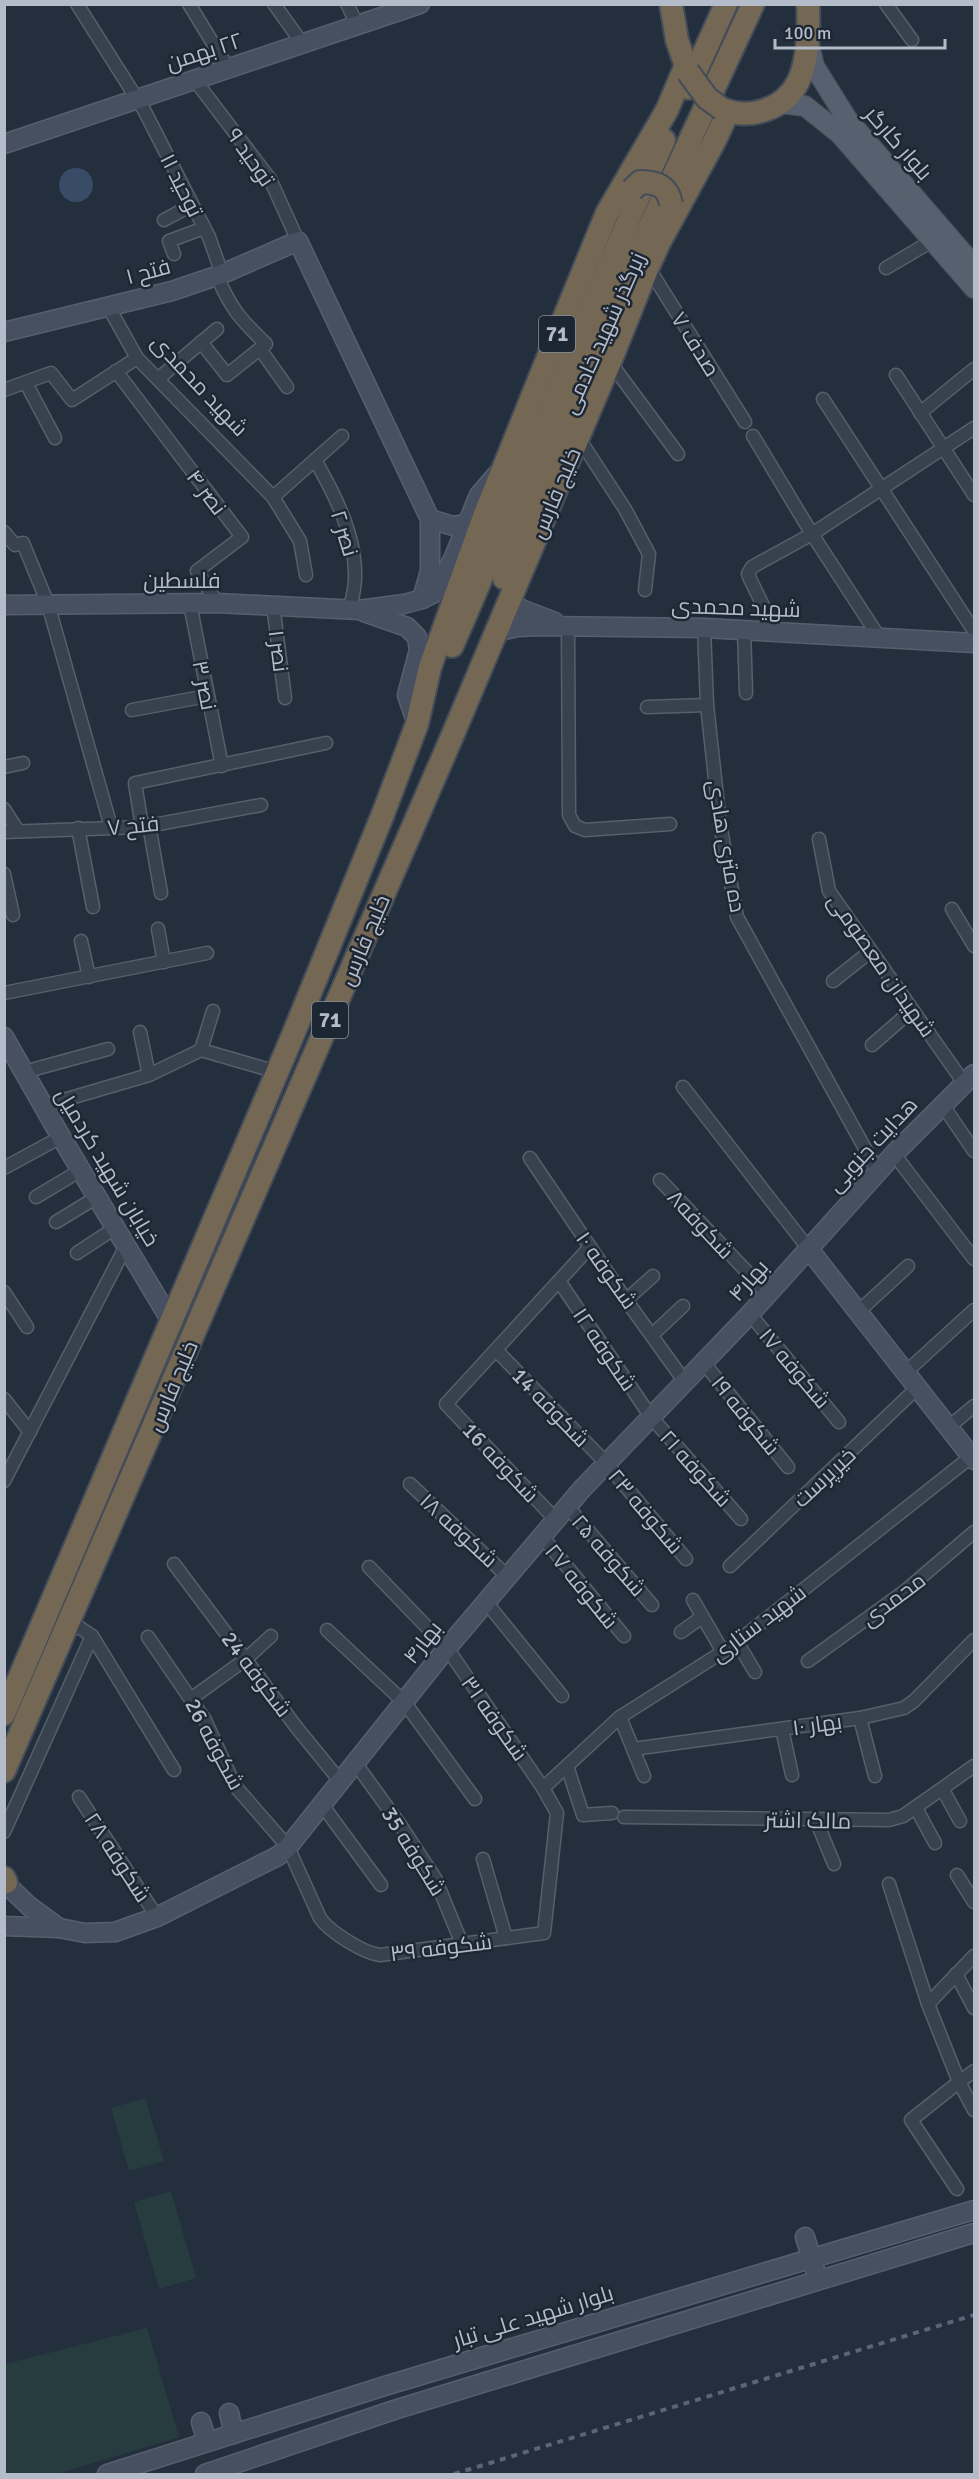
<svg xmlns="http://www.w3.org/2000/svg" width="979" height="2479" viewBox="0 0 979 2479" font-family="Signika,Cairo,sans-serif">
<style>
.green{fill:#263c3f}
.water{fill:#394c67}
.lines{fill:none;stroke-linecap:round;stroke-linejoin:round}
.street-casing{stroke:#565f6c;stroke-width:15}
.secondary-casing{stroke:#565f6c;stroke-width:21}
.primary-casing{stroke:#414a57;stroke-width:22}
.highway-casing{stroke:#434c59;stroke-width:26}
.street{stroke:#38414e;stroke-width:12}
.secondary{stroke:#465061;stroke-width:18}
.primary{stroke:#56606e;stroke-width:20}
.highway{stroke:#746855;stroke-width:22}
.rail{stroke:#5a6575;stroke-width:4;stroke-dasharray:6 6;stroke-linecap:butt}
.highway-bridge-casing{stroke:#434c59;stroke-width:26;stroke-linecap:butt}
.highway-bridge{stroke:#746855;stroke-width:22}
.labels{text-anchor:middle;stroke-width:5;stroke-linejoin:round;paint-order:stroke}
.shield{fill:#1d2633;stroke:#878f9c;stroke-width:1.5}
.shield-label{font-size:21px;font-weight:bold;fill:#b4bcc9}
.street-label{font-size:22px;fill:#b4bcc9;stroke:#1d2633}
</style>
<rect width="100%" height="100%" fill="#242f3e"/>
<g class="green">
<path d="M145,2098L164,2161L129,2171L111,2108Z"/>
<path d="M171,2191L196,2278L159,2289L134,2202Z"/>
<path d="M147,2328L179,2437L57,2474H5V2364Z"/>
</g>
<circle class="water" cx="76" cy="185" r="17"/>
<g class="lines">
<defs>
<g id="street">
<path d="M77,4L144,110L209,237L222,274"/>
<path d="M189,4L228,68"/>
<path d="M274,4L302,43"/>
<path d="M347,4L358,26"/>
<path d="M886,4L912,40"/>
<path d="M194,79L270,179L298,241"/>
<path d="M164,220L192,205"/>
<path d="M174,254L169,241L204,228"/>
<path d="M648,267L745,422"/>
<path d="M886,268L932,241"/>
<path d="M108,306L137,358L273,497L342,436"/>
<path d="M201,342L227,375L266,344C241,320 231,309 217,276"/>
<path d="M260,349L287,387"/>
<path d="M610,362L678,454"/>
<path d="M116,371L242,537L197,571L217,603"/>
<path d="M896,375L974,495"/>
<path d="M159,378L217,329"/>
<path d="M26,383L55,438"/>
<path d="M4,390L51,373L72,400L137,358"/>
<path d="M823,399L974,631"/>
<path d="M920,413L974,369"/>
<path d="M753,436L812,534L879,637"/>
<path d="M578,437L625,509L649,554L645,590"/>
<path d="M315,460C334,493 355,534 355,573C356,585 352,598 350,610"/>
<path d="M273,497L300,541L306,575"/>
<path d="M4,532L15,545L23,543L48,604L111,827"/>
<path d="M190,604L222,766"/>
<path d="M273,605L285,698"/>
<path d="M568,626L569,815L575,826L585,830L670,824"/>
<path d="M704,628L707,705L720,824L737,917L878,1172"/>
<path d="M744,630L746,693"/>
<path d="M776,632L750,579L748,574L752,567L812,534L974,428"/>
<path d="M647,707L707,705"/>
<path d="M132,710L207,696"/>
<path d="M4,767L23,763"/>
<path d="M4,809L18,831"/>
<path d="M149,825L161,893"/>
<path d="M142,827L135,783L326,743"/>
<path d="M78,828L93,907"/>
<path d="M4,832L142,827L261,805"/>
<path d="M819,839L829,891L964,1083"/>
<path d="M4,874L13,915"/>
<path d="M952,909L974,946"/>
<path d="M158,929L164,962"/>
<path d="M81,941L89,977"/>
<path d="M833,981L871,951"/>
<path d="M4,993L207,953"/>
<path d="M140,1032L149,1075"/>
<path d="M872,1045L912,1010"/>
<path d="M201,1050L213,1011"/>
<path d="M24,1072L108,1049"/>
<path d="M683,1087L808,1248"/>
<path d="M942,1104L974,1151"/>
<path d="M43,1106L149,1075L201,1050L277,1072"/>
<path d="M894,1154L974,1259"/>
<path d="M530,1158L626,1300L685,1382"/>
<path d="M4,1168L61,1137"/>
<path d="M660,1180L768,1294"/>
<path d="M36,1197L81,1170"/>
<path d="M56,1222L97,1197"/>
<path d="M77,1253L115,1228"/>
<path d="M559,1281L651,1417L741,1519"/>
<path d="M4,1292L27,1327"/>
<path d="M626,1300L653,1276"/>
<path d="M858,1312L908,1266"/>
<path d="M750,1314L839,1422"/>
<path d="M652,1335L683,1306"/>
<path d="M496,1350L606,1463L686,1559"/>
<path d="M704,1363L788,1467"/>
<path d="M906,1372L974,1310"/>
<path d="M4,1399L30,1432"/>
<path d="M949,1427L974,1406"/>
<path d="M4,1481L126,1246"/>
<path d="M410,1484L507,1576"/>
<path d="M567,1506L652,1605"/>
<path d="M555,1519L446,1404L590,1247"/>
<path d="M541,1535L624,1636"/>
<path d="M174,1564L297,1728L341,1782"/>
<path d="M730,1566L917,1388"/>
<path d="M693,1600L723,1652"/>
<path d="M486,1602L562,1696"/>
<path d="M70,1621L92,1636L174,1770"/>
<path d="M327,1630L405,1703L475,1799"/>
<path d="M681,1632L702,1617"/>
<path d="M148,1637L205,1720L235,1786L288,1847L320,1918C330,1932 363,1953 380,1955L544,1933L557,1813L543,1788L447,1648L369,1567"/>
<path d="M737,1642L755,1672"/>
<path d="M808,1661L905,1591L974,1532"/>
<path d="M192,1698L246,1659L271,1636"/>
<path d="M620,1717L644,1776"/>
<path d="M860,1718L875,1776"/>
<path d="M782,1729L792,1775"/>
<path d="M633,1749L860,1718L904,1708L914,1701L974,1640"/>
<path d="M356,1764L401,1826L435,1878L462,1944"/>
<path d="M567,1766L583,1815L612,1813"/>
<path d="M543,1788L620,1717L732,1646L972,1456"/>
<path d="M943,1790L960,1821"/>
<path d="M79,1797L157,1917"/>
<path d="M323,1806L381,1885"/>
<path d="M916,1808L935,1843"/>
<path d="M624,1817L889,1820L903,1816L974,1766"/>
<path d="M816,1820L834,1864"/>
<path d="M4,1832L92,1636"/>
<path d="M483,1859L506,1938"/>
<path d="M957,1875L974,1902"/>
<path d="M889,1884L928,2004L959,2082L911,2120L957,2189"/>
<path d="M956,1974L974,2008"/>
<path d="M928,2004L974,1956"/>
<path d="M974,2071L959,2082L974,2110"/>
</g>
<g id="secondary">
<path d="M4,144L420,4"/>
<path d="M4,332L172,291L222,274L298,241L430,519V571L422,599"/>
<path d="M430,519L453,526L467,524"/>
<path d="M510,600L521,609L555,622"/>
<path d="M4,605L217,603L359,610L404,604L422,599L436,592L454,557L479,495L497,474"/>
<path d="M364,612L407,627L417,637L419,650L407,695L417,724"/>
<path d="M496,632L517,627L540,626L704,628L974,643"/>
<path d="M4,1037L61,1137L171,1321"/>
<path d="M808,1248L974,1460"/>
<path d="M4,1882L29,1906L59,1928"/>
<path d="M4,1926L59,1928L85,1933L115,1932L157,1917L278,1856L288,1847L447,1648L582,1489L750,1314L894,1154L974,1074"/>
<path d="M805,2237L815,2270"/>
<path d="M229,2413L234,2434"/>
<path d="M201,2422L207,2442"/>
<path d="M107,2474L388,2385L974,2210"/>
<path d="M205,2474L394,2410L974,2233"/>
</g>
<g id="primary">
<path d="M809,44L814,66L847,119L974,266"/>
<path d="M780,103L805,106L840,134L974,288"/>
</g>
<g id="highway">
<path d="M671,4L677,40L688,72"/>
<path d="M688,88L726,4"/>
<path d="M722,109C749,120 784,110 798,82C809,60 809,28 808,4"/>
<path d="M504,578L536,489L633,263L753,4"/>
<path d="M452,646C526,479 588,306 664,140"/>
<path d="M4,1714L293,1035L383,814L417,724L430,667L485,514L553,345L607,213L667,110L686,65"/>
<path d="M4,1771L451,739L610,362L648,267L660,241L714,142L728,112"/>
<path d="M4,1878L6,1882"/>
</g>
</defs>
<use href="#street" class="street-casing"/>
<use href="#secondary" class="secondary-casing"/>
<use href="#primary" class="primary-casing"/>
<use href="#highway" class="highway-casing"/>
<use href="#street" class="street"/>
<use href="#secondary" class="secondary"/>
<use href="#primary" class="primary"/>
<use href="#highway" class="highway"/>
<path class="rail" d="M454,2474L974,2315"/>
<defs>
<g id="highway-bridge">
<path d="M688,72L707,98L722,109"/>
<path d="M632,190L640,182C657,182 668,186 671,204"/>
</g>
</defs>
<use href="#highway-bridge" class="highway-bridge-casing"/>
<use href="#highway-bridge" class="highway-bridge"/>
</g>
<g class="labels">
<g class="shield">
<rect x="539" y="316" width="36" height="36" rx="4.5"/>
<rect x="312" y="1002" width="36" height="36" rx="4.5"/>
</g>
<g class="shield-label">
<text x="557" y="341">71</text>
<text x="330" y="1027">71</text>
</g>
<g class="street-label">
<text transform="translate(204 51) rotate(-18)" y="8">٢٢ بهمن</text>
<text transform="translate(899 143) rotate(49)" y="8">بلوار کارگر</text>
<text transform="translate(251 157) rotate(55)" y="8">توحید ۹</text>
<text transform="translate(182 185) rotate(63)" y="8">توحید ۱۱</text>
<text transform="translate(148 271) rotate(-15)" y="8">فتح ۱</text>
<text transform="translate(603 333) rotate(-66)" y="8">زیرگذر شهید خادمی</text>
<text transform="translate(696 344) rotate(58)" y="8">صدف ۷</text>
<text transform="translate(200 385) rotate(47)" y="8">شهید محمدی</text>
<text transform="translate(207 492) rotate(53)" y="8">نصر ۴</text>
<text transform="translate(555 493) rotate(-67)" y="8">خلیج فارس</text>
<text transform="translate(345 533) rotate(73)" y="8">نصر ۲</text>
<text x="182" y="588">فلسطین</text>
<text transform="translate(736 607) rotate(2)" y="8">شهید محمدی</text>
<text transform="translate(279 651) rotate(83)" y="8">نصر ۱</text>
<text transform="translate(205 685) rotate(79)" y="8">نصر ۳</text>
<text transform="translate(133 825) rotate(-5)" y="8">فتح ۷</text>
<text transform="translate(727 846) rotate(80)" y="8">ده متری هادی</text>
<text transform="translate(364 940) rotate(-67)" y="8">خلیج فارس</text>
<text transform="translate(882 965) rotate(55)" y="8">شهیدان معصومی</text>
<text transform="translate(872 1144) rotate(-47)" y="8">هدایت جنوبی</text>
<text transform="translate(108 1167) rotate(59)" y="8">خیابان شهید کردمیل</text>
<text transform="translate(701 1224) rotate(47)" y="8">شکوفه۸</text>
<text transform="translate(607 1270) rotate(55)" y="8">شکوفه ۱۰</text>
<text transform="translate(748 1280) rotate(-48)" y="8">بهار۴</text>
<text transform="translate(605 1349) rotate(56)" y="8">شکوفه ۱۲</text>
<text transform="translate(795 1368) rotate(50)" y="8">شکوفه ۱۷</text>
<text transform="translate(172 1386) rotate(-67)" y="8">خلیج فارس</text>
<text transform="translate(551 1407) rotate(46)" y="8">شکوفه 14</text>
<text transform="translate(746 1415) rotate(51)" y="8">شکوفه ۱۹</text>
<text transform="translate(501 1462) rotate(47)" y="8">شکوفه 16</text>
<text transform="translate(696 1468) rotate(48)" y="8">شکوفه ۲۱</text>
<text transform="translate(824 1477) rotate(-43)" y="8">خیرپرست</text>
<text transform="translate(646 1511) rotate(50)" y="8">شکوفه ۲۳</text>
<text transform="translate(459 1530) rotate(43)" y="8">شکوفه ۱۸</text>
<text transform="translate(609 1555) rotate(49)" y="8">شکوفه ۲۵</text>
<text transform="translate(582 1586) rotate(51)" y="8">شکوفه ۲۷</text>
<text transform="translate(893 1599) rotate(-37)" y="8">محمدی</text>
<text transform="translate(758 1623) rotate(-37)" y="8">شهید ستاری</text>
<text transform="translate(422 1642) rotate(-52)" y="8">بهار۴</text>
<text transform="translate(257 1674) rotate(53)" y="8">شکوفه 24</text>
<text transform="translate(495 1718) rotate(55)" y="8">شکوفه ۳۱</text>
<text transform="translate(817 1724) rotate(-8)" y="8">بهار ۱۰</text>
<text transform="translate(215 1744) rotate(62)" y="8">شکوفه 26</text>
<text transform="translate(808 1820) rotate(1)" y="8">مالک اشتر</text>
<text transform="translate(414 1851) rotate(58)" y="8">شکوفه 35</text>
<text transform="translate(118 1857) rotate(57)" y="8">شکوفه ۲۸</text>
<text transform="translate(441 1947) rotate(-7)" y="8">شکوفه ۳۹</text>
<text transform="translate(533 2316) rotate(-17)" y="8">بلوار شهید علی تبار</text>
</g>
</g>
<rect width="979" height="2479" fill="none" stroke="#b4bcc9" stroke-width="12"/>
<path d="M775 39v9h170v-9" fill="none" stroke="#b4bcc9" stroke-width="3"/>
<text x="784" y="39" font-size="18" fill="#b4bcc9" stroke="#1d2633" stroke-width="4.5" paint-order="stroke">100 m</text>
</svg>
